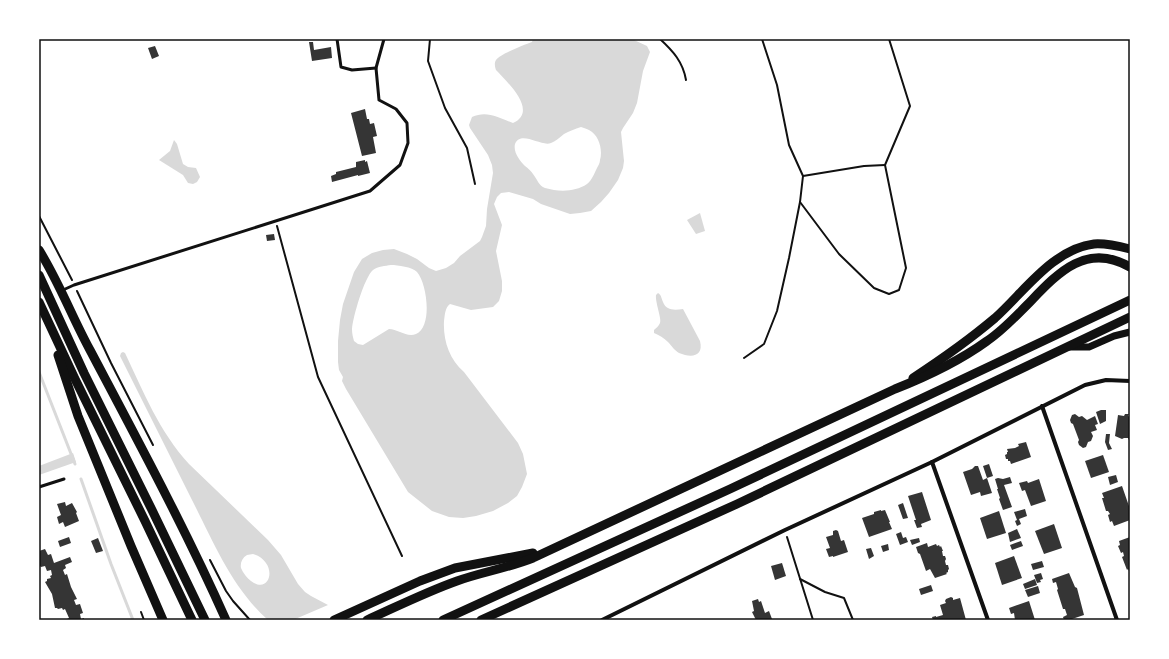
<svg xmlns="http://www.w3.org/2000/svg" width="1169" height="659" viewBox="0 0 1169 659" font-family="Barlow,sans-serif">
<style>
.water{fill:#d9d9d9;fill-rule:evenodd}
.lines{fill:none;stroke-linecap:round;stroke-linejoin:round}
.stream{stroke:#d9d9d9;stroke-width:3}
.building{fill:#353535}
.path{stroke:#111;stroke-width:2}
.service{stroke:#111;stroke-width:3}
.minor{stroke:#111;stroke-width:4}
.tertiary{stroke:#111;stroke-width:7}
.primary{stroke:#111;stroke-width:9}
.neatline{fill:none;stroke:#111;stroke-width:1.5}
</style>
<rect width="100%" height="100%" fill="#fff"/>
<g class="water">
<path d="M533,39H626L634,40L647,46L650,52L643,71L637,103L633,113L623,128L621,132L624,161L623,168L618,180L609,193L601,202L591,211L580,213L570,214L541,204L533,199L509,192L501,193L497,197L494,204L502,225L496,251L502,281V291L499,301L493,307L471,310L450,304C445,308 445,314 444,321C443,340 449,359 464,372L518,443L523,454L527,474L522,487L517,496L508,503L493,511L476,516L463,518L449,517L432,511L408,492L346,389L342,381L343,377L339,370L338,362V341L340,320L343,304L354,272L362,259L372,253L383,250L394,249L407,254L417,259L429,268L436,271L446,268L454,263L460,256L480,241L482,237L486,226L487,209L493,173L492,165L488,155L470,128L469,125L472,117C487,110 499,118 513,123C539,111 507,82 496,70C495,67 494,63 496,60C500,54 524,45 532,42ZM581,127C584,128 587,129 589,130C599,135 603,150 600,160C600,163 598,166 597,168C594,174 592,180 587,184C575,192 559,192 545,188C539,186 537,179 533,174C531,171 528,168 525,166C520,161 513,152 515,144C521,130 541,147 551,143C556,141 560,137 564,134C569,131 575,129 581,127ZM391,265C398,265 412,267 417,272C427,283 433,327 416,334C407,338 398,329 389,329L363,345L358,344L354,341C353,337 352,334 352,329C353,317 364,278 373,270C378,266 385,266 391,265Z"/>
<path d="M174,140L177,144L183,164L188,167L196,168L200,177L197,182L193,184L188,183L183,175L159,160L170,151Z"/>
<path d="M700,213L705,231L696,234L687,220Z"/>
<path d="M658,293C662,296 661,298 663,302C666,311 675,310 683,309L700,341C704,357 691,358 679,353C675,351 671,345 668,342C664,338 659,335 654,333V330C656,328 659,326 660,323C662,319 655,302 656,295Z"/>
<path d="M123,352L125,353C144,393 159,431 189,464L268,540L281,555L298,584L305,592L311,596L328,605L293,620H268C232,588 214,543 192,500C168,452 144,404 120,356L121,353ZM253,554C279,562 271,596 251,581C247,578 243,573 241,568C240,563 242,558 247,555Z"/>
<path d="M73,453L76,462L39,475V466Z"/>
</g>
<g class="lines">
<g class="stream">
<path d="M39,372L75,464"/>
<path d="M81,479L111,564L133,620"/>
</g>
</g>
<g class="building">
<path d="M309,42H313L314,50L331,47L332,58L312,61Z"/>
<path d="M155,46L159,56L152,59L148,48Z"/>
<path d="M365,109L367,119H369L370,124L374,123L377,136L373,137L376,153L362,156L351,113Z"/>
<path d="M365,160V162L367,161L370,173L358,176V175L332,182L331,176L336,174V172L356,167V162Z"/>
<path d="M274,234L275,240L267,241L266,235Z"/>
<path d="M1101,410H1106V421L1100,424L1096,412Z"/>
<path d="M1075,414L1079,417L1082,416L1087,420L1095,416L1098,424L1095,425L1097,430L1091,432L1093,436L1091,441L1088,442L1086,447L1083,448L1079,445L1078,442L1079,440L1073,424L1071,423L1070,420L1072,415Z"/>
<path d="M1125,414H1129L1128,416L1130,417V442L1128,438H1124L1122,439L1115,436L1118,415L1124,416Z"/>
<path d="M1106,434H1110L1109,443L1112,449L1108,450L1105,442Z"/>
<path d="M1026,442L1031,457L1011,464L1010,461H1008V459H1006L1005,455L1007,454V452H1008L1007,449L1015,448L1019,446L1018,444Z"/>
<path d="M1103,455L1109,472L1091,478L1085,461Z"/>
<path d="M989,464L993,476L987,478L983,466Z"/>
<path d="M975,466H978L983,480L987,478L992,493L981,496L980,492L971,495L963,472L972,469Z"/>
<path d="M1116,475L1118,482L1110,485L1108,477Z"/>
<path d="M1010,477L1012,483L1004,485L1012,507L1003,510L999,499L1000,498L997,489H998L995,479L998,478L1003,479Z"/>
<path d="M1039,479L1046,501L1031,506L1025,490L1022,491L1019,483L1027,481L1028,483Z"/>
<path d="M1122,486L1130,509V520L1114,526L1112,521L1110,522L1108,515L1110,514L1108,511H1106L1102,498H1104L1102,493Z"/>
<path d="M922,492L931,520L921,524L922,527L917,528L914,520H916L908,496Z"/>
<path d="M65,502L66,506L72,503L77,512L76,513L79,521L65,527L63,522L59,524L57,517L61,515L57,504Z"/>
<path d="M903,503L908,518L903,519L898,505Z"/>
<path d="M1025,509L1027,516L1019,519L1021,524L1017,526L1015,521L1017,520L1014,512Z"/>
<path d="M881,510V511L885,510L890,522H889L892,529L869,537L862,518L874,514V512Z"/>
<path d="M999,511L1006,533L987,539L980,518Z"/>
<path d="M1054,524L1062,548L1044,554L1035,531Z"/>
<path d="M1017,529L1021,538L1010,542L1008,533Z"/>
<path d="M836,530L838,531L841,541L844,540L848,552L833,557V556L829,557L826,549L830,548L826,537L833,535V531Z"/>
<path d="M901,532L903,538L906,537L908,542L900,545L896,534Z"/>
<path d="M69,537L71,543L60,547L58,541Z"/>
<path d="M1130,537V573L1128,569L1127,570L1122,557L1124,556L1123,552L1121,553L1118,546L1120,545L1119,541Z"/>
<path d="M98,538L103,551L96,553L91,541Z"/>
<path d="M919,538L920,542L912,545L910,540Z"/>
<path d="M1021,541L1023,546L1012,550L1010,545Z"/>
<path d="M927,543L928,547L936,544L937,546L939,545L940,547L941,546L943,551H942L943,556H945L946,559L945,561L946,565H948L949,569L948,570V572L946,573L947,574L935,578L930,569L926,571L920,554L918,553L916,547Z"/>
<path d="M888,544L889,550L883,552L881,546Z"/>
<path d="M871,548L874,556L869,559L866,549Z"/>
<path d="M45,549L48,555L51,554L54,563L70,557L72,562L65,565L66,568L63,570L65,575L67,574L71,587L77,599L74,600L76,605L80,604L83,613L80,614L81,619L84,618V620H65L69,618L65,609L63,610L62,608L58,609L57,608H55L52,594L45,582L47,581V579L51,578L50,576L52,575L51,570L47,571L45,566L41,567L40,566H39V551Z"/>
<path d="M1014,556L1022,578L1002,585L995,563Z"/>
<path d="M1042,561L1044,567L1033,570L1031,564Z"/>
<path d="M782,563L786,576L775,580L771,566Z"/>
<path d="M1041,573L1043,579L1040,580L1041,582L1037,583L1034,575Z"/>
<path d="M1069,573L1075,587L1077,588L1084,615L1069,620H1064L1063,617L1067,615L1065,609H1063L1057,590L1058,589L1056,582L1053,583L1052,579Z"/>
<path d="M1035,579L1037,585L1025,589L1023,584Z"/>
<path d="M931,585L933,591L921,595L919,589Z"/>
<path d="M1038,586L1040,593L1028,597L1025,590Z"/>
<path d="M951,597L953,598V600L960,598L966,620H933L932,617L936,616V617L943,615L940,605L946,603L945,601L946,599Z"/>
<path d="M758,599L759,602L761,601L765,613L769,611L772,619L770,620H756L752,612L754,611L752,601Z"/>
<path d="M1029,601L1035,620H1015L1014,613L1011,614L1009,608Z"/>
</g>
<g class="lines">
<g class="path">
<path d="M430,39L428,61L445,108L467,148L475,184"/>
<path d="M660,39C673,51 683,62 686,80"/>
<path d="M803,176L864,166L885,165"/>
<path d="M800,202L839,254L874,288L889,294L899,290L906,268L885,165L910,106L889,39"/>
<path d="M39,216L72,280"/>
<path d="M277,226L318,377L402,556"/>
<path d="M77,291L111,363L153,445"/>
<path d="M744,358L764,344L777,311L789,258L800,202L803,176L789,145L777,85L762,39"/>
<path d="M787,537L813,620"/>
<path d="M210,560L226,591L233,601L250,620"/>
<path d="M800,579L825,592L844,598L853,620"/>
<path d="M141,612L144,620"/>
</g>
<g class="service">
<path d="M337,39L341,67L352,70L376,68"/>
<path d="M63,290L74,285L370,191L400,165L408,143L407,123L396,109L379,100L376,68L384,39"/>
<path d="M39,487L64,479"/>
</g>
<g class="minor">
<path d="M1042,406L1117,620"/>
<path d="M932,462L988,620"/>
<path d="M602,620L785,530L932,462L1085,385L1106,380L1130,381"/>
</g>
<path class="tertiary" d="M1069,347H1089L1114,336L1130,332"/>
<g class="primary">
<path d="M39,250C59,282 72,317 90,350C137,439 185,528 226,620"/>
<path d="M39,275L84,373L152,510L205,620"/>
<path d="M39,302L75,379L145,521L192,620"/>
<path d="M58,355L78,416L131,546L163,620"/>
<path d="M913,378C942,359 969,340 995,318C1024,292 1053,249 1094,244C1106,243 1118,246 1130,249"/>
<path d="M334,620L420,581L455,568L533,553"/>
<path d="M367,620C396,607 426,592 457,581C482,572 508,568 533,558L895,389C928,376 958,362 987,341C1002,331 1014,318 1027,305C1056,275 1085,241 1130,267"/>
<path d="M443,620L730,489L1130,300"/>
<path d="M481,620L737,504L1130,317"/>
</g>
</g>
<rect width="1169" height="659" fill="none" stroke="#ffffff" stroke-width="80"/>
<rect x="40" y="40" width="1089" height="579" class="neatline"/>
</svg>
